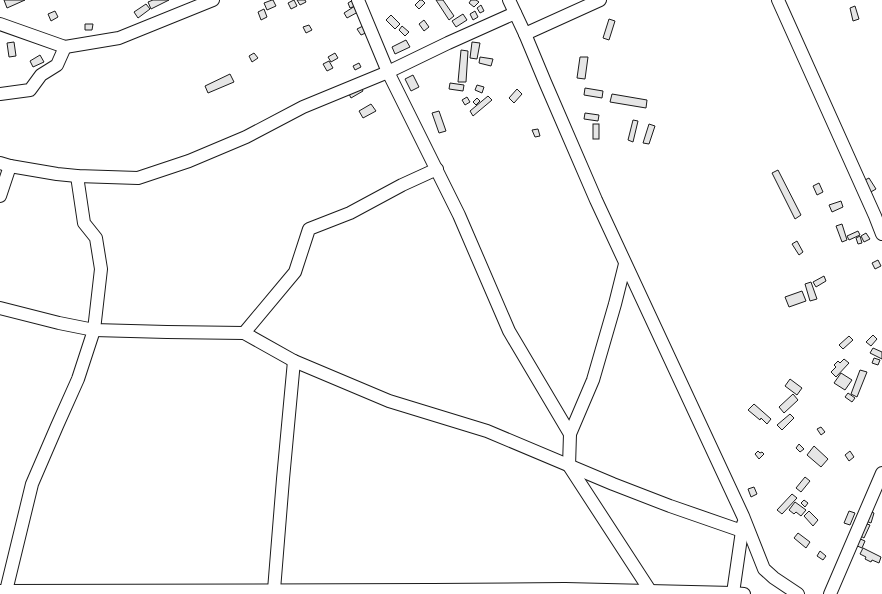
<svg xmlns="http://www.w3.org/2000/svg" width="882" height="594" viewBox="0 0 882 594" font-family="'Work Sans',sans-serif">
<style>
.building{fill:#e6e6e6;stroke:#1a1a1a}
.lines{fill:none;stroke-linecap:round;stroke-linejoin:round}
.minor-casing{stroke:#1a1a1a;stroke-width:14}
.minor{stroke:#fff;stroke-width:12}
</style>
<rect width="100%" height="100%" fill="#fff"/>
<g class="building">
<path d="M4,0H25L7,8Z"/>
<path d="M153,0H169L151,9L148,2Z"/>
<path d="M272,0H273L276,6L267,10L264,3Z"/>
<path d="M294,0L297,6L291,9L288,3Z"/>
<path d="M297,0H305L306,2L300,5Z"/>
<path d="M353,0L355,6L350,8L348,3Z"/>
<path d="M420,0H422L425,3L419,9L415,5Z"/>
<path d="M436,0H443L454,16L449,20Z"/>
<path d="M471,0H476L479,2L474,7L469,3Z"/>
<path d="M146,4L150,9L138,18L134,12Z"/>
<path d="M481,5L484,11L480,13L477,8Z"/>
<path d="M355,6L358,12L347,18L344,13Z"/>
<path d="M855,6L859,19L853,21L850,8Z"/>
<path d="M264,9L267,17L261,20L258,12Z"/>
<path d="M55,11L58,17L51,21L48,14Z"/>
<path d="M475,11L478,17L473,20L470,14Z"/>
<path d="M463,14L467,20L456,27L452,21Z"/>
<path d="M391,15L400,24L395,29L386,20Z"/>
<path d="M609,19L615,21L609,40L603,38Z"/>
<path d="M424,20L429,27L424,31L419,24Z"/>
<path d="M85,24H93L92,30H85Z"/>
<path d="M309,25L312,30L306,33L303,27Z"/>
<path d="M365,25L368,32L361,35L357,29Z"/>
<path d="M402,26L409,32L405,36L399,30Z"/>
<path d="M406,40L410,47L395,54L392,47Z"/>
<path d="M14,42L16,56L9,57L7,43Z"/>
<path d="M472,42L480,43L477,59L470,58Z"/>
<path d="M461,50L468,51L466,82H458Z"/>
<path d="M254,53L258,58L252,62L249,56Z"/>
<path d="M335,53L338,58L331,62L328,57Z"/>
<path d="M40,55L44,62L33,67L30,61Z"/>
<path d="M480,57L493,59L491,66L479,63Z"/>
<path d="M580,57H588L585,79L577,78Z"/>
<path d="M329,61L333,68L327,71L323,64Z"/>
<path d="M359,63L361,67L355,70L353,66Z"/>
<path d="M230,74L234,82L208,93L205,86Z"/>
<path d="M413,75L419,87L411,91L405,79Z"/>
<path d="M359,83L363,91L351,98L347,90Z"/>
<path d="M450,83L464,85L463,91L449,89Z"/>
<path d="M477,85L484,87L482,93L475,90Z"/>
<path d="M585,88L603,91L602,98L584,95Z"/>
<path d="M517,89L522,94L514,103L509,98Z"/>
<path d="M612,94L647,100L646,108L610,102Z"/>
<path d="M488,96L492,100L473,116L470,111Z"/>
<path d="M467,97L470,102L465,105L462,100Z"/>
<path d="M477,98L480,101L476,105L473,102Z"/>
<path d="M371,104L376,111L363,118L359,111Z"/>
<path d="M439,111L446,131L439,133L432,113Z"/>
<path d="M585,113L599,115L598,121L584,119Z"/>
<path d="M633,120L638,121L633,142L628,140Z"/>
<rect x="593" y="124" width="6" height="15"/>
<path d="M649,124L655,126L649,144L643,143Z"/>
<path d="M538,129L540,136L535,137L532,130Z"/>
<path d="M778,170L801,215L795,219L772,173Z"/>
<path d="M869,178L876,189L869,193L863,181Z"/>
<path d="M819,183L823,192L817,195L813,186Z"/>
<path d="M841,201L843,207L832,212L829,205Z"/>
<path d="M842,224L847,240L842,242L836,226Z"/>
<path d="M858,231L860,235L849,240L847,236Z"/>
<path d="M866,233L870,239L864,242L861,236Z"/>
<path d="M860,236L862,243L858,244L856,238Z"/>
<path d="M797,241L803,252L799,255L792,244Z"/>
<path d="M878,260L881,266L875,269L872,263Z"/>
<path d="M824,276L826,281L816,287L813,282Z"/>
<path d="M811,282L817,299L810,301L805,284Z"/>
<path d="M802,291L806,301L789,307L785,297Z"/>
<path d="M873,335L877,339L871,346L866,342Z"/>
<path d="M849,336L853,340L843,349L839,345Z"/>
<path d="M873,348L882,352V359L870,353Z"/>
<path d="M874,358L880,360L878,365L872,363Z"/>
<path d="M844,359L849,363L836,377L831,372L836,367L834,365L838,361L840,363Z"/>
<path d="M860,370L867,372L857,397L851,394Z"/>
<path d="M841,373L852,380L845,390L834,383Z"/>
<path d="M790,379L802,388L797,395L785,386Z"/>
<path d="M848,393L855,398L852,402L845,397Z"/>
<path d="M793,394L798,400L784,413L779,407Z"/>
<path d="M754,404L771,419L767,424L761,418L760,420L748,410Z"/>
<path d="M790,414L794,418L782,430L777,425Z"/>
<path d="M821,427L825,432L821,435L817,429Z"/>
<path d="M799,444L804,449L800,452L796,448Z"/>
<path d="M814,446L828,459L821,467L807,455Z"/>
<path d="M758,451L760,453L762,452L764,454L759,459L755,454Z"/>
<path d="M850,451L854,457L849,461L845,455Z"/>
<path d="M805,477L810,481L801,492L796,488Z"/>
<path d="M754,487L757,494L751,497L748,489Z"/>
<path d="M792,494L797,498L782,514L777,510Z"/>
<path d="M804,500L808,503L805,507L801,503Z"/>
<path d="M795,502L806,510L801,516L796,512L794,514L789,510Z"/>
<path d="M809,511L818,520L813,526L804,516Z"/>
<path d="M849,511L855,513L850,525L844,523Z"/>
<path d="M869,511L874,513L871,523L866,521Z"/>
<path d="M864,523L870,525L864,538L859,535Z"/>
<path d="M798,533L810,542L806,548L794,538Z"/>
<path d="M858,538L865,541L862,548L855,545Z"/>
<path d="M863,548L881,557L879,563L872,560L871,562L865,559L866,557L860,554Z"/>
<path d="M820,551L826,556L823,560L817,556Z"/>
</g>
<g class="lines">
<defs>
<g id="minor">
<path d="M358,0L388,72L459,215L509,331L570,434"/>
<path d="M509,0L525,34L545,82L596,200L743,516L764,569L774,578L798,594"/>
<path d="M778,0L875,216L882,234"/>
<path d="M0,24L65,47L119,38L213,0"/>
<path d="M525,34L600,0"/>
<path d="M0,94L30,90L41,75L57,65L65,47"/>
<path d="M0,163L10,166L57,174L77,176L138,178L189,161L246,137L303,107L388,72L448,43L515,13"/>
<path d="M0,196L10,166"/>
<path d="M625,264L615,304L593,380L570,434L569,466L651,592"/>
<path d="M0,308L59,323L94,330L167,332L244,333L294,361L389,401L487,431L613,484L670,506L742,531"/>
<path d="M244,333L295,272L309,229L350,213L402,185L437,169"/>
<path d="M274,590L283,479L294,361"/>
<path d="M0,591L433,590L565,589L733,593L744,594"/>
<path d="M6,591L32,484L57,426L78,379L94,330L101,269L96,238L84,223L77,176"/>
<path d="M733,593L743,524"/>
<path d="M830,594L882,473"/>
</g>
</defs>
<use href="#minor" class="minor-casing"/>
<use href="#minor" class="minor"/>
</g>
</svg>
